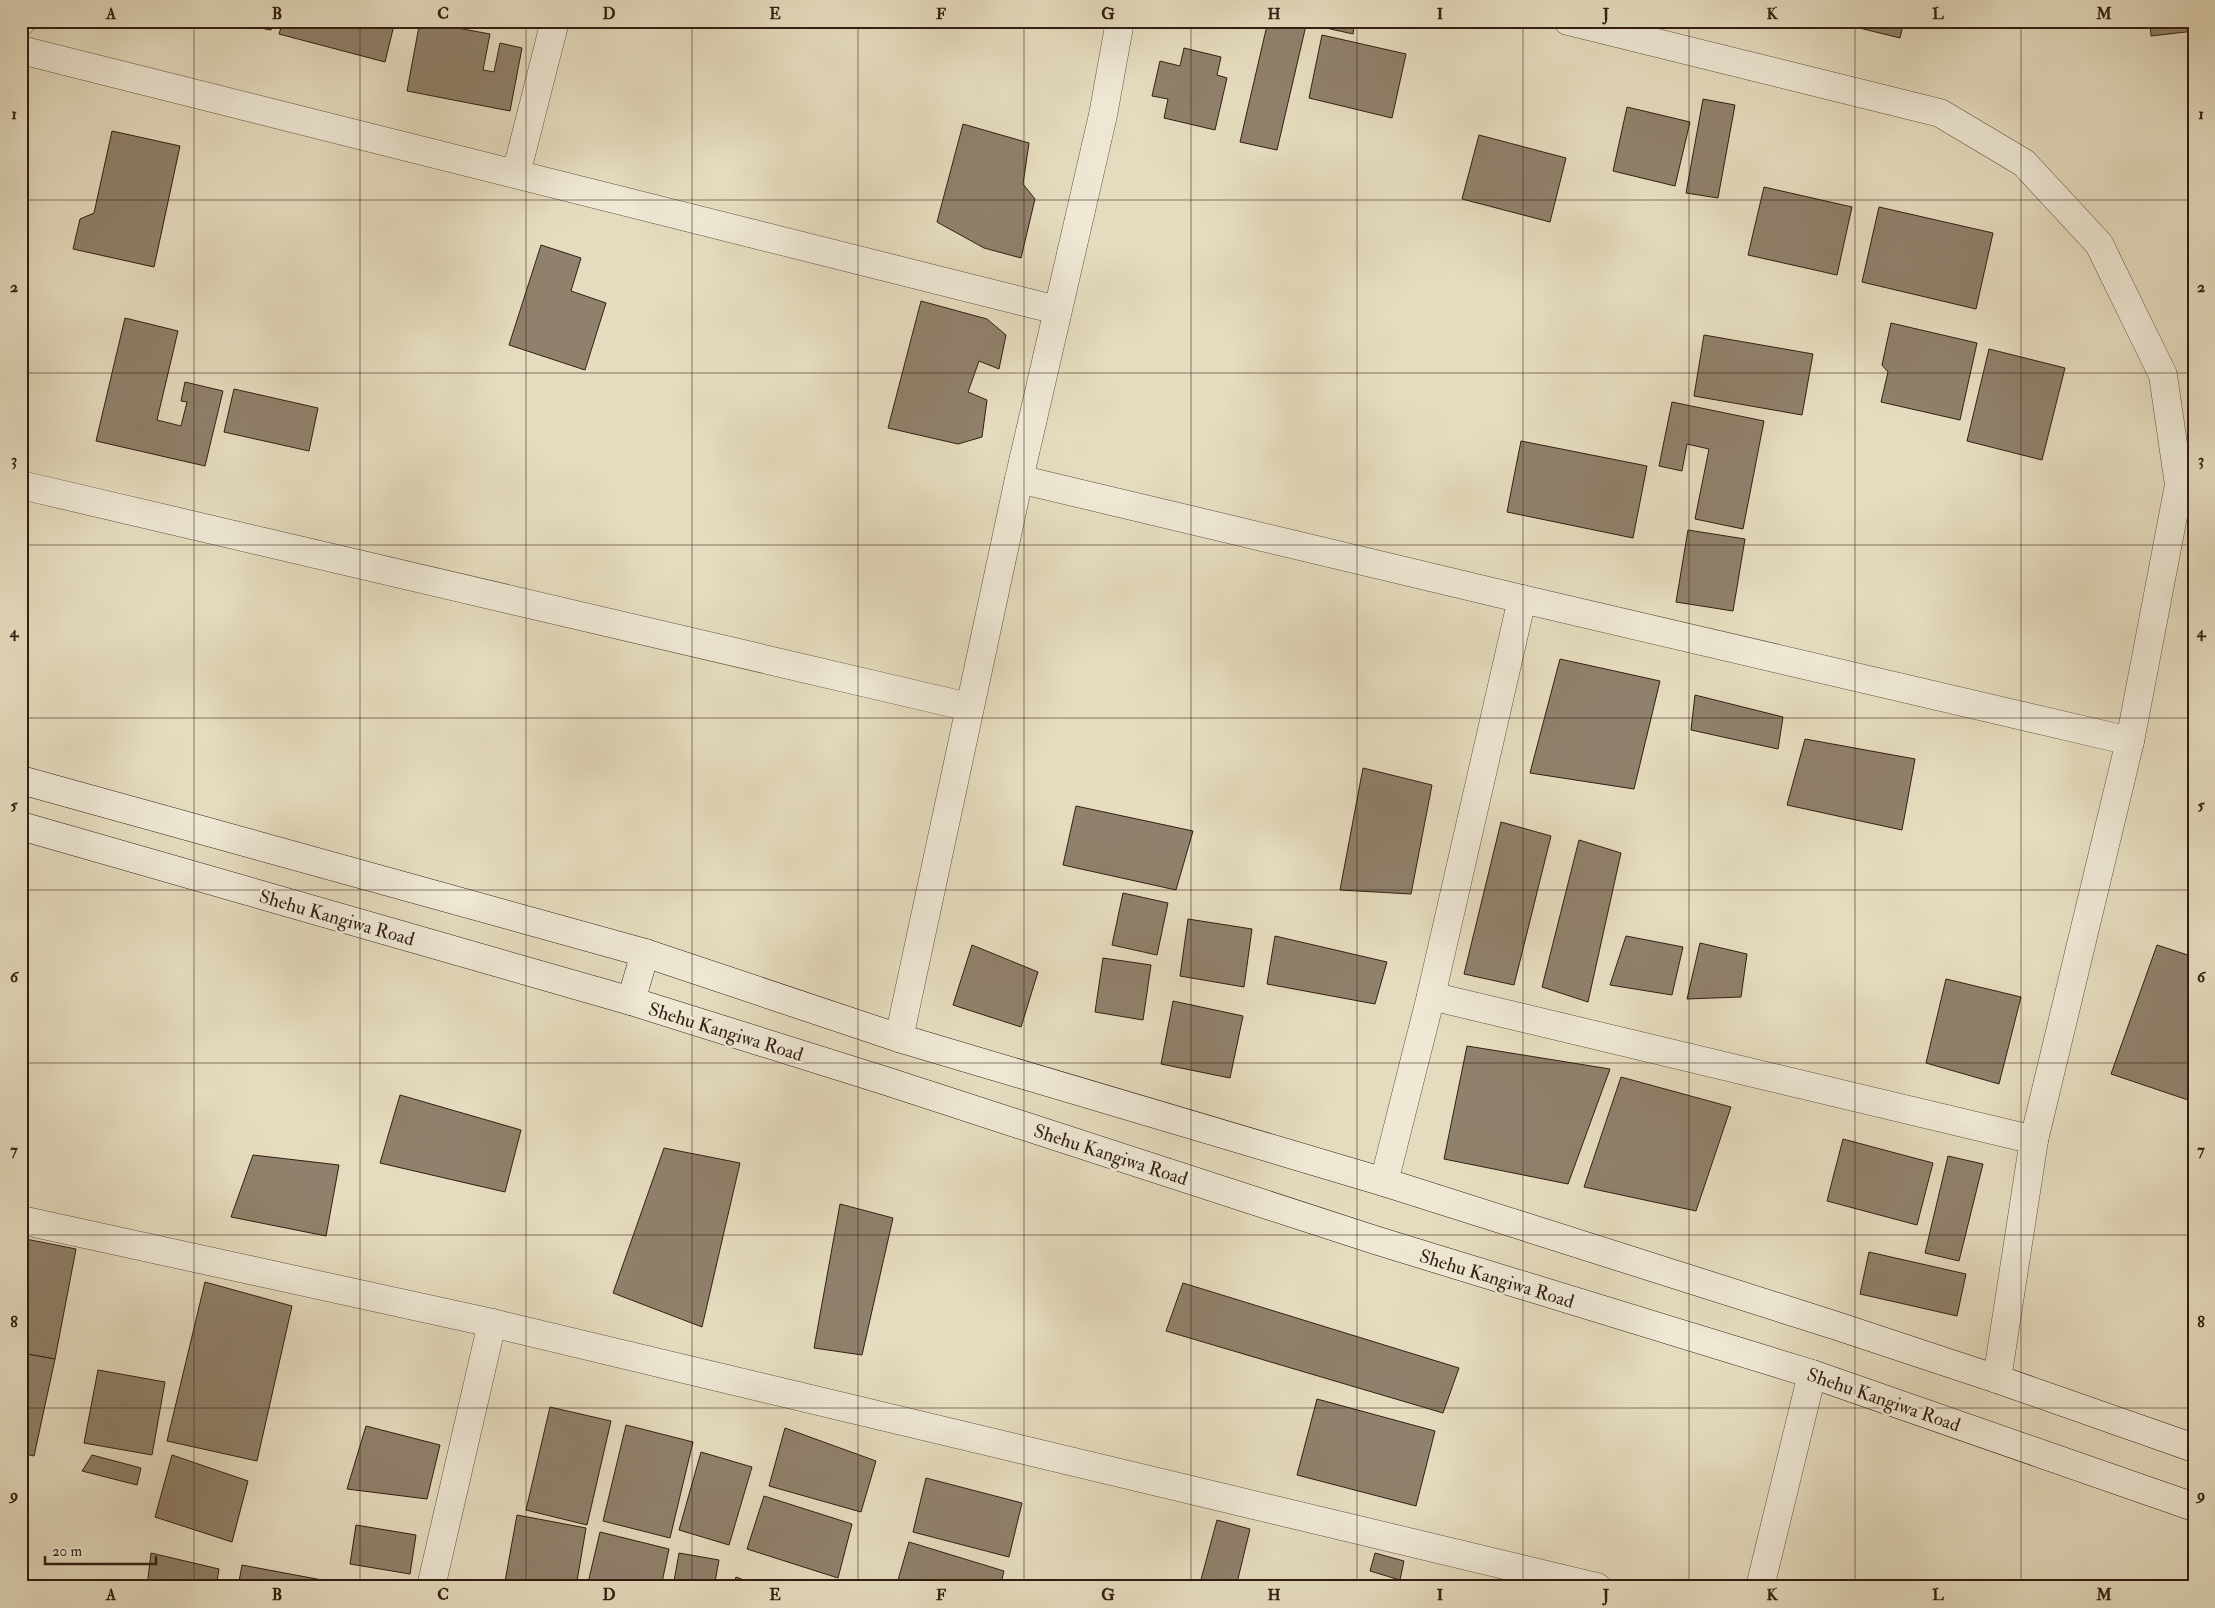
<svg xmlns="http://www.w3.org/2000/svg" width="2215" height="1608" viewBox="0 0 2215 1608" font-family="'IM FELL Double Pica',serif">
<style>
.building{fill:#90816c;stroke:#331e12}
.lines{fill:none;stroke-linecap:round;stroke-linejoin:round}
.minor-casing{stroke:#604e3d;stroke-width:29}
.secondary-casing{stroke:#331e12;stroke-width:29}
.minor{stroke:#eee8d5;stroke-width:28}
.secondary{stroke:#eee8d5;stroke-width:28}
.grid{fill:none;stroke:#331e12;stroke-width:1;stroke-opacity:0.55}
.labels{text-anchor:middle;stroke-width:5;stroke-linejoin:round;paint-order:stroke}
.street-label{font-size:19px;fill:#331e12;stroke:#eee8d5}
.neatline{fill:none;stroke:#331e12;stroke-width:2}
.grid-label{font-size:16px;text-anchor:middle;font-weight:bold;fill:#331e12}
</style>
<rect width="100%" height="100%" fill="#e5dcbf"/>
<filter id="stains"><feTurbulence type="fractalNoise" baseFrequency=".004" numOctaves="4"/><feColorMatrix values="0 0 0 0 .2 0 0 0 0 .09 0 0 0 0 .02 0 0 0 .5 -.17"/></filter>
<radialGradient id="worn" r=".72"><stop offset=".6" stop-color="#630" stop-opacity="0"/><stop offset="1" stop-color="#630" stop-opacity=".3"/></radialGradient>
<g class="building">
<path d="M211,21H231L230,26Z"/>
<path d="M245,21H273L271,30L244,25Z"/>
<path d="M283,21H395L385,62L279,34Z"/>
<path d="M420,21L490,34L483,70L494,72L500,43L522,48L510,111L407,91Z"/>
<path d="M1268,21H1307L1277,150L1240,142Z"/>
<path d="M1327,21H1355L1353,34L1326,28Z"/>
<path d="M1831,21H1904L1900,38Z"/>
<path d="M2150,21H2194V31L2151,36Z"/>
<path d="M1322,35L1406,54L1392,118L1309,98Z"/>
<path d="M1184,48L1221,57L1217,75L1227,78L1215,130L1164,118L1168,99L1152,96L1160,61L1180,66Z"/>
<path d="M1703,99L1735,105L1718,198L1686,193Z"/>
<path d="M1627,107L1690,122L1675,186L1613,171Z"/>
<path d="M963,124L1029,143L1023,184L1035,199L1021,258L984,248L937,222Z"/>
<path d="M112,131L180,146L154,267L73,249L80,219L94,213Z"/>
<path d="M1479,135L1566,158L1550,222L1462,199Z"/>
<path d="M1764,187L1852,207L1837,275L1748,255Z"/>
<path d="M1879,207L1993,233L1976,309L1862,282Z"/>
<path d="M541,245L581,258L571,291L606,303L585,370L509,345Z"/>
<path d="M921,301L987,319L1006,335L999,369L979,361L968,392L987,400L982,437L958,444L888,428Z"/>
<path d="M125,318L178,331L157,420L181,426L187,402L181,401L185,382L223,391L205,466L96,441Z"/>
<path d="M1891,323L1977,343L1960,420L1881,402L1888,372L1882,365Z"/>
<path d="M1704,335L1813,354L1802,415L1694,396Z"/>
<path d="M1989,349L2065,368L2042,460L1967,441Z"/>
<path d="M234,389L318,408L309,451L224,432Z"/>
<path d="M1672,402L1764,421L1743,529L1695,519L1709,449L1687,444L1682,471L1659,466Z"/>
<path d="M1521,441L1647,466L1633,538L1507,512Z"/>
<path d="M1688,530L1745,539L1733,611L1676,602Z"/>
<path d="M1560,659L1660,681L1634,789L1530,773Z"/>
<path d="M1695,695L1783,717L1778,749L1691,730Z"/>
<path d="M1805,739L1915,759L1902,830L1787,805Z"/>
<path d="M1363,768L1432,785L1411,894L1340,890Z"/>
<path d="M1076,806L1193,831L1176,890L1063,865Z"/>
<path d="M1501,822L1551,836L1514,985L1464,974Z"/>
<path d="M1579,840L1621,853L1588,1002L1542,987Z"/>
<path d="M1123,893L1168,903L1157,955L1112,945Z"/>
<path d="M1188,919L1252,929L1244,987L1180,976Z"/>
<path d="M1275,936L1387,962L1375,1004L1267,984Z"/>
<path d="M1626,936L1683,947L1672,995L1610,985Z"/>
<path d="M1700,943L1747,954L1741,997L1687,999Z"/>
<path d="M972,945L1038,972L1021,1027L953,1005Z"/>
<path d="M2157,945L2194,957V1102L2111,1074Z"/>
<path d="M1103,958L1151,965L1143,1020L1095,1012Z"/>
<path d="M1946,979L2021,997L1999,1084L1926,1063Z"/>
<path d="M1173,1001L1243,1016L1230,1078L1161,1064Z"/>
<path d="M1467,1046L1610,1069L1568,1184L1444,1159Z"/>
<path d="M1621,1077L1731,1107L1696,1211L1584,1187Z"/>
<path d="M400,1095L521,1130L505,1192L380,1163Z"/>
<path d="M1843,1139L1933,1163L1917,1225L1827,1201Z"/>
<path d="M664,1148L740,1163L702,1327L613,1293Z"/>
<path d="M253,1155L339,1165L326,1236L231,1217Z"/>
<path d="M1948,1156L1983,1164L1959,1261L1925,1253Z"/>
<path d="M840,1204L893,1218L862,1355L814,1348Z"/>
<path d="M21,1238L76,1249L55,1359L21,1353Z"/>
<path d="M1869,1252L1966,1274L1957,1316L1860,1294Z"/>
<path d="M205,1282L292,1306L257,1461L167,1441Z"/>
<path d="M1183,1283L1459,1368L1443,1413L1166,1331Z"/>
<path d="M21,1353L55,1359L34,1456L21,1453Z"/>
<path d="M98,1370L165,1382L152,1455L84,1443Z"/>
<path d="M1317,1399L1435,1431L1416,1506L1297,1475Z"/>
<path d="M550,1407L611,1421L587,1525L526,1510Z"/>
<path d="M626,1425L693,1442L670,1538L603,1521Z"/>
<path d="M366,1426L440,1445L427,1499L347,1489Z"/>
<path d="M785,1428L876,1461L861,1512L769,1486Z"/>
<path d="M701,1452L752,1467L729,1545L679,1530Z"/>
<path d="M92,1455L141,1468L137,1485L82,1471Z"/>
<path d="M172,1455L248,1481L232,1542L155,1517Z"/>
<path d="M926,1478L1022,1503L1009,1557L913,1532Z"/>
<path d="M764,1496L852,1524L838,1578L747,1549Z"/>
<path d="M517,1515L586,1528L576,1587H504Z"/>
<path d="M1217,1520L1250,1529L1236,1587H1199Z"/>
<path d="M356,1525L416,1535L410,1574L350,1564Z"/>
<path d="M600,1532L669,1549L661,1587H587Z"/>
<path d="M909,1542L1004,1571L1000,1587H896Z"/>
<path d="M151,1553L219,1569L216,1587H147Z"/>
<path d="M679,1553L719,1560L714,1587H673Z"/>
<path d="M1375,1553L1404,1561L1400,1580L1370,1571Z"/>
<path d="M242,1565L322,1580L321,1587H238Z"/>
<path d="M736,1577L762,1587H733Z"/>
<path d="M1368,1580L1389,1587H1367Z"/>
</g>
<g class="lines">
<defs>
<g id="minor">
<path d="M1568,21L1940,113L2024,163L2099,244L2163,375L2179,485L2130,741L2034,1140L1997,1379"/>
<path d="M21,22L22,21"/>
<path d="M21,50L1057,310"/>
<path d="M516,174L555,21"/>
<path d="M1019,479L1522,599L2130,741"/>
<path d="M21,485L969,707"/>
<path d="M1431,996L2034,1140"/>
<path d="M899,1038L1019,479L1103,115L1120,21"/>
<path d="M1384,1182L1431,996L1522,599"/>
<path d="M21,1220L492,1323L1597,1587"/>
<path d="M431,1587L492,1323"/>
<path d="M1760,1587L1812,1374"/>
</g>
<g id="secondary">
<path d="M21,780L645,953L899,1038L1384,1182L1837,1326L1997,1379L2194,1448"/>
<path d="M21,826L631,1001L886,1081L1375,1240L1812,1374L2194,1507"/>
<path d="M631,1001L645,953"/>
</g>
</defs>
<use href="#minor" class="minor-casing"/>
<use href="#secondary" class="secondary-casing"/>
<use href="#minor" class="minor"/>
<use href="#secondary" class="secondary"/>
</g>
<path class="grid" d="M194,21V1587M360,21V1587M526,21V1587M692,21V1587M858,21V1587M1024,21V1587M1191,21V1587M1357,21V1587M1523,21V1587M1689,21V1587M1855,21V1587M2021,21V1587M21,200H2194M21,373H2194M21,545H2194M21,718H2194M21,890H2194M21,1063H2194M21,1235H2194M21,1408H2194"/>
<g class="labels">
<g class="street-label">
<text transform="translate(337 917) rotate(16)" y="7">Shehu Kangiwa Road</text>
<text transform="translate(726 1031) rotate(17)" y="7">Shehu Kangiwa Road</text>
<text transform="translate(1111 1154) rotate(18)" y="7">Shehu Kangiwa Road</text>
<text transform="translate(1497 1278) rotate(17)" y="7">Shehu Kangiwa Road</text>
<text transform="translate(1884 1399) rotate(19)" y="7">Shehu Kangiwa Road</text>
</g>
</g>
<rect width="2215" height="1608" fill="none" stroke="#e5dcbf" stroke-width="55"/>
<path d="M45 1556v8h111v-8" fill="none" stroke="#331e12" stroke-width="2.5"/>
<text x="52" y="1556" font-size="15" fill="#331e12" stroke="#eee8d5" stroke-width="4" paint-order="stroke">20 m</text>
<rect x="28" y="28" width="2160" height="1552" class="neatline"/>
<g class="grid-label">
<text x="111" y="19">A</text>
<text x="277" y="19">B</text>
<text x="443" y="19">C</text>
<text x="609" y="19">D</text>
<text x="775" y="19">E</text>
<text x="941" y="19">F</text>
<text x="1108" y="19">G</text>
<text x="1274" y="19">H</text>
<text x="1440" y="19">I</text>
<text x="1606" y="19">J</text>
<text x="1772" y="19">K</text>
<text x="1938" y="19">L</text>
<text x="2104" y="19">M</text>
<text x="14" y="119">1</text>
<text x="2201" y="119">1</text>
<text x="14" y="292">2</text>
<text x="2201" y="292">2</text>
<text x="14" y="465">3</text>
<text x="2201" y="465">3</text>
<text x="14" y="637">4</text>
<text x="2201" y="637">4</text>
<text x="14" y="810">5</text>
<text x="2201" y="810">5</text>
<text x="14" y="982">6</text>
<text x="2201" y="982">6</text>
<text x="14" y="1155">7</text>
<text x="2201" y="1155">7</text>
<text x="14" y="1327">8</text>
<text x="2201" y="1327">8</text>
<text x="14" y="1500">9</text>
<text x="2201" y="1500">9</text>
<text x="111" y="1600">A</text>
<text x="277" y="1600">B</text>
<text x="443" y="1600">C</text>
<text x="609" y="1600">D</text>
<text x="775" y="1600">E</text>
<text x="941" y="1600">F</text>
<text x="1108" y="1600">G</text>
<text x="1274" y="1600">H</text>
<text x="1440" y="1600">I</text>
<text x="1606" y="1600">J</text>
<text x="1772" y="1600">K</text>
<text x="1938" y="1600">L</text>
<text x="2104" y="1600">M</text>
</g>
<rect width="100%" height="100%" filter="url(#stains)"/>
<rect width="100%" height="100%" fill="url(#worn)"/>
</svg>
